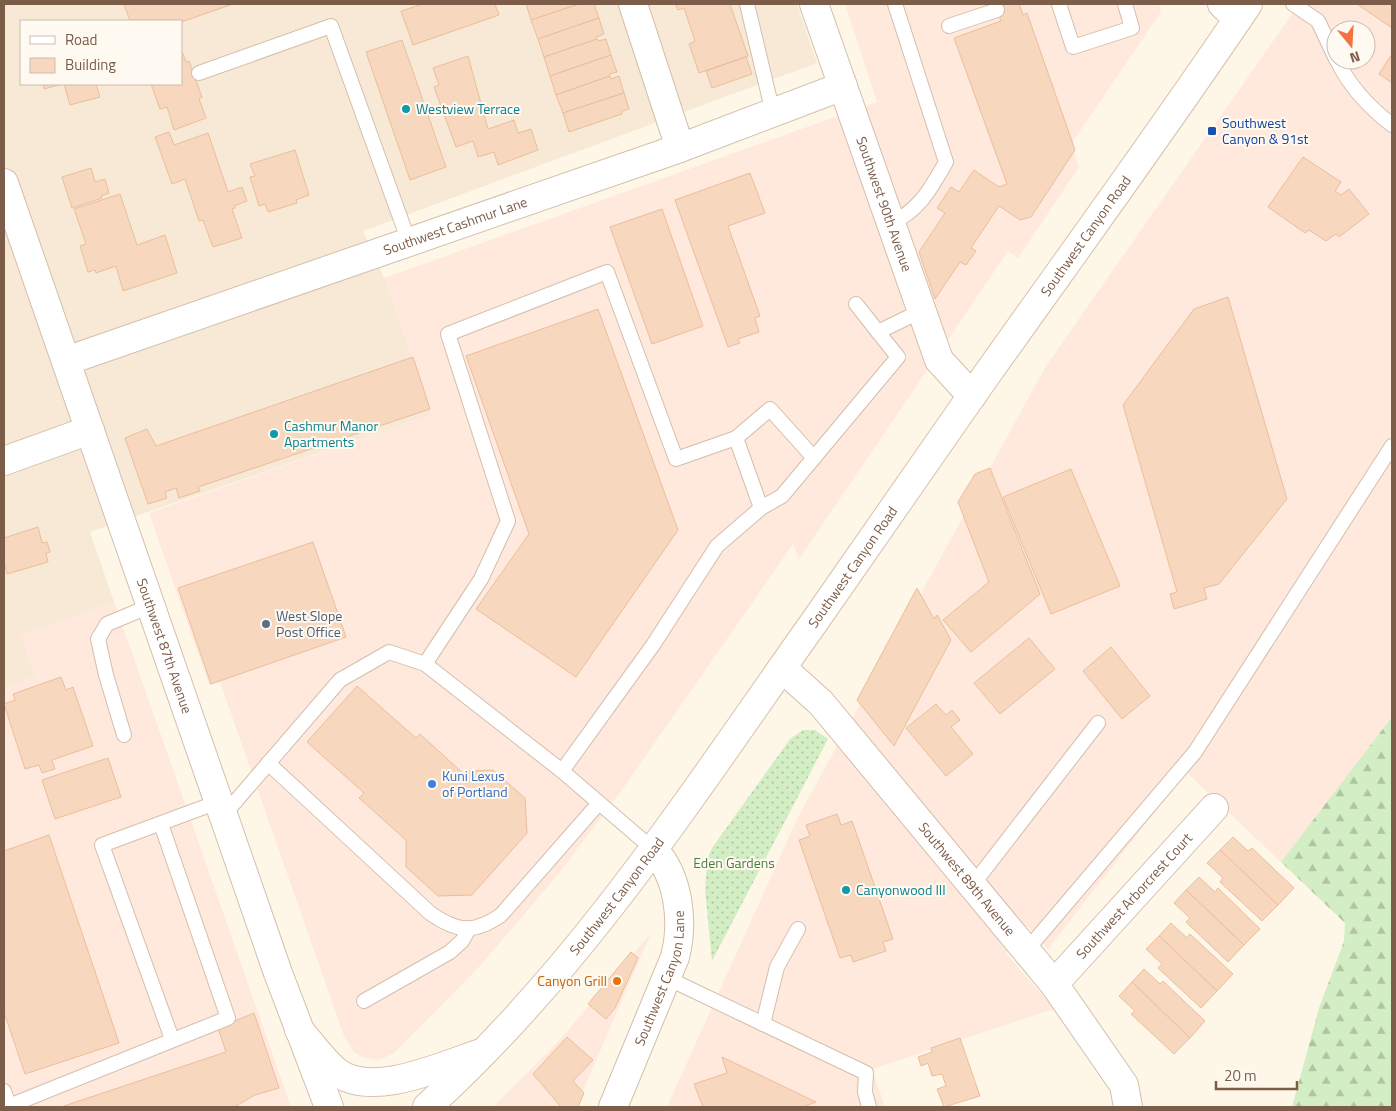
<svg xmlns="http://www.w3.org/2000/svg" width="1396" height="1111" viewBox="0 0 1396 1111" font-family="'Titillium Web',sans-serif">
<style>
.residential{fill:#f7e9d6;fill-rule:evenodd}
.commercial{fill:#ffe8dc;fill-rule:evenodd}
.grass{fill:url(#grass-dots)}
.forest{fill:url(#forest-firs)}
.building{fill:#f7d7bd;stroke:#ebbe9c}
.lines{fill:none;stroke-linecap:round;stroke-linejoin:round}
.service-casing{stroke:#d3bfac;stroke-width:16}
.minor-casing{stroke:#d3bfac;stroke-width:30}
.tertiary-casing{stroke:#d3bfac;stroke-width:30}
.secondary-casing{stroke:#d8c1ab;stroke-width:30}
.service{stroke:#fff;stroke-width:14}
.minor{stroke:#fff;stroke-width:28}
.tertiary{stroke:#fff;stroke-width:28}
.secondary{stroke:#fff;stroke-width:28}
.culture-dot{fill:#0f9aa8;stroke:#fffaf1;stroke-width:2}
.transit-dot{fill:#1a4fb4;stroke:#fffaf1;stroke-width:2}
.service-dot{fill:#5c6f8a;stroke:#fffaf1;stroke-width:2}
.shop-dot{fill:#3f7fe0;stroke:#fffaf1;stroke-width:2}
.food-dot{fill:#e8710a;stroke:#fffaf1;stroke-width:2}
.labels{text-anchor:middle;stroke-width:4;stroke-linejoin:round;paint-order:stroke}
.culture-label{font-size:14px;fill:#0d838f;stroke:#fffaf1;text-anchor:start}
.transit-label{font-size:14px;fill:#164399;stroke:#fffaf1;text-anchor:start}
.street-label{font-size:14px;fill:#7c5d49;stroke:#fffaf1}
.service-label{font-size:14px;fill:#4e5e75;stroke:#fffaf1;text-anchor:start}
.shop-label{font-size:14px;fill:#366cbe;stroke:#fffaf1;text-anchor:start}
.park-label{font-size:14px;fill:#4c7d3c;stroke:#fffaf1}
.food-label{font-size:14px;fill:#c56008;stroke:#fffaf1;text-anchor:end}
</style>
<defs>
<pattern id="grass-dots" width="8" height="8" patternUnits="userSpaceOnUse" patternTransform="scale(1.25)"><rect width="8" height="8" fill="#d3eec4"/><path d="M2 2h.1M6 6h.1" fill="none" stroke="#b0c4a1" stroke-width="1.8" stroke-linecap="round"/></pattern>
<pattern id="forest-firs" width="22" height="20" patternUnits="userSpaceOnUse" patternTransform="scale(1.25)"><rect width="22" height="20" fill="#d3eec4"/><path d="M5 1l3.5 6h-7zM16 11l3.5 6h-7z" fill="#b0c4a1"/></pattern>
</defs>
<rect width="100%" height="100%" fill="#fef7e8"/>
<path class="residential" d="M4,4H797L817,63L363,231L384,278L432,414L90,532L114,602L21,635L35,677L4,688ZM21,21H181V84H21Z"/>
<g class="commercial">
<path d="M845,4H1159L1161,12L1071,144L1079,167L1018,258L1008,251L799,559L793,544L624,787L556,877L479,967L394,1053L379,1060L362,1057L354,1052L344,1036L220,682L209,685L149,513L431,414L384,278L877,102Z"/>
<path d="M1299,4H1392V717L1281,862L1186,772L1048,949L1027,926L1006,953L1054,1009L872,1069L885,1107H667L798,817L1046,366ZM1336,30H1366V60H1336Z"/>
<path d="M114,602L181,792L291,1107H4V688L35,677L20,635Z"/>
<path d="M651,933L576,1107H493L557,1043Z"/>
</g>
<path class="grass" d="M803,730H815L828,739L712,961L705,890L707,859L712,848L790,739Z"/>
<path class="forest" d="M1392,717V1107H1292L1319,1008L1344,941L1345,923L1281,862Z"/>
<g class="building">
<path d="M124,4H233L181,22L130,21Z"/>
<path d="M423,4H495L499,15L413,45L401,11Z"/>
<path d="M526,4H579L531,20Z"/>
<path d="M579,4H594L599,18L538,39L531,20Z"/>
<path d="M675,4H730L748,56L699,73L689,44L695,41L684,8L678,10Z"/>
<path d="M994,4H1019L1023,15L1027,13L1075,150L1031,217L1020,220L999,206L971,248L976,251L966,265L960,262L935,299L919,252L945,213L937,208L951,187L959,192L974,170L999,187L1007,184L954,38L1001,21Z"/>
<path d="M1357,4H1392V28Z"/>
<path d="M599,18L604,34L596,37L597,39L544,57L538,39Z"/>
<path d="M597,39L598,41L606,39L611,55L550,76L544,57Z"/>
<path d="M402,40L446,167L410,180L366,52Z"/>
<path d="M181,49L186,62L189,61L202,97L199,99L206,118L174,130L167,107L160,109L151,84H181Z"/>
<path d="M1392,54V83L1379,74Z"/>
<path d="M611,55L617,72L609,74L610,76L556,95L550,76Z"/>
<path d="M468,56L488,129L514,120L518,133L531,129L538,150L498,165L494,152L478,157L473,141L456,147L434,87L439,85L433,68Z"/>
<path d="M746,57L752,74L712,88L706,71Z"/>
<path d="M610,76L611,79L619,76L624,93L563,113L556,95Z"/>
<path d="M43,84H62L44,89Z"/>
<path d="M64,84H96L100,97L70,105Z"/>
<path d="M624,93L629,109L622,111V114L569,132L563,113Z"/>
<path d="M169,132L174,145L208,133L228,192L242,187L247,201L234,206L235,208L232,209L242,238L213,247L203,220L199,221L185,179L172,184L155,137Z"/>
<path d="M295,150L309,195L296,200L297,203L268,212L265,204L259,206L250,177L255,176L250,164Z"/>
<path d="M1303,157L1341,182L1335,191L1341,195L1349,189L1369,214L1339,237L1336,234L1326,241L1309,230L1305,233L1268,207Z"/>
<path d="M91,168L95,182L105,179L109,193L101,196L102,198L72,208L62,177Z"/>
<path d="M750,173L765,213L728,226L760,316L755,318L759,332L738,339L740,343L728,347L675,200Z"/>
<path d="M120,194L137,245L165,235L177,273L123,291L116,266L96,273L95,270L88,272L80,246L86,244L74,209Z"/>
<path d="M662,209L703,326L652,344L610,227Z"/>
<path d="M1228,297L1287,499L1219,584L1204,588L1207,599L1174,609L1170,594L1177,592L1123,405L1194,309Z"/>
<path d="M598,309L678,530L576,677L476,609L529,534L466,356Z"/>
<path d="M413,357L430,409L198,487L200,491L179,498L176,488L165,492L167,498L148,504L125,438L147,429L156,446Z"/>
<path d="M990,468L1040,594L971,652L943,620L989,582L958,502L975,474Z"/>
<path d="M1071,469L1120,586L1051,614L1003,497Z"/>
<path d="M38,527L42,543L47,542L50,552L46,553L48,562L7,574L4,562V538Z"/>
<path d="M313,542L346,637L211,684L178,588Z"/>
<path d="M917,588L934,619L937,615L951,640L894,746L857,700Z"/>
<path d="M1029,638L1055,669L1000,714L974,683Z"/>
<path d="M1111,647L1150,696L1122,719L1083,671Z"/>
<path d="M61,677L66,690L73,687L93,746L52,760L55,769L42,773L39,765L25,769L4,704L15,700L13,694Z"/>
<path d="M357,686L416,738L420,734L466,776L469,771L493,770L525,798L527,833L472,895L438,896L406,867V840L359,798L364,793L307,742Z"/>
<path d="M936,704L946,715L952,710L960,720L951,727L973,754L946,776L906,728Z"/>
<path d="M108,758L121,797L55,819L42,780Z"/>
<path d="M837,814L841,825L852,821L893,939L883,942L886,951L853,962L851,955L840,958L799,840L810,836L806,825Z"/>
<path d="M49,835L119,1043L25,1074L4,1012V851Z"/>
<path d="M1233,837L1248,851L1252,848L1294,888L1278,905L1220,850Z"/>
<path d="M1220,850L1278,905L1262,921L1220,882L1223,878L1207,863Z"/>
<path d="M1199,877L1215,892L1218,888L1260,929L1244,945L1186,890Z"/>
<path d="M1186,890L1244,945L1228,962L1186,922L1190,918L1174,903Z"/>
<path d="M1171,923L1187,938L1190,934L1233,974L1217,991L1159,936Z"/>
<path d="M1159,936L1217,991L1201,1008L1158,968L1162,964L1146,949Z"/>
<path d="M631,952L638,958L615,1008L606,1019L588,1004Z"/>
<path d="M1144,969L1160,984L1163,981L1205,1021L1190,1038L1132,982Z"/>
<path d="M1132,982L1190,1038L1174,1054L1131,1014L1135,1011L1119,996Z"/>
<path d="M254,1013L279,1088L255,1095L234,1107H61L226,1052L218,1028Z"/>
<path d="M567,1037L593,1060L573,1081L584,1093L578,1107H561L533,1074Z"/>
<path d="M960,1038L980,1096L944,1107L937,1089L946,1086L942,1074L932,1076L928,1063L921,1066L918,1057L932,1052L931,1048Z"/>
<path d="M722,1057L816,1102L803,1107H703L694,1084L727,1073Z"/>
</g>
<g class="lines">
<defs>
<g id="service">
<path d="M747,4L773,113"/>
<path d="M1059,4L1073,47L1132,28L1125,4"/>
<path d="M1293,4L1318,21L1336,59"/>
<path d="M949,26L997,10"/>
<path d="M1337,60C1349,86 1370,108 1392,125"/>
<path d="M199,73L331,26L409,242"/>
<path d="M891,223C919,211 931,188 946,162L895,4"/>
<path d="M856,304L878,332"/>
<path d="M736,438L770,409L814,458"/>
<path d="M761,508L782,496L898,357L878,332L921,311"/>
<path d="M425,664L481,579L508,521L448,334L607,272L676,459L736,438L761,508L717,546L653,645L562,771"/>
<path d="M124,735L106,675L98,639L107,624L150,606"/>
<path d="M268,763L430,913C457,932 474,934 501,915L599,803"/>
<path d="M223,816L340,680L389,652L425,664L562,771L654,850"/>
<path d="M971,887L1098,723"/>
<path d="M1026,951L1195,752L1392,446"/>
<path d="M667,978L866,1073L865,1092L869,1107"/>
<path d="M364,1001L450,952L462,941L469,929"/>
<path d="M763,1024L777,967L798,929"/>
<path d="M172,1039L102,845L218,802"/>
<path d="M4,1091L9,1106"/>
<path d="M10,1107L9,1106L228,1018L161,824"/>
</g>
<g id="minor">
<path d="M633,4L680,148"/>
<path id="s1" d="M814,4L939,360L972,396"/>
<path id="s2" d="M66,361L680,148L843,86"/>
<path d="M4,461L90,430"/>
<path id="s3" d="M782,668L821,703L1054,984L1124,1085L1128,1107"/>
<path id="s4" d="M1054,984L1214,808"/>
<path id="s5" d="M613,1107L675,957C684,922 679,877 654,850"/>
</g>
<g id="tertiary">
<path d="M1222,4L1238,19"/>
<path id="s6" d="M4,183L278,973L329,1107"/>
</g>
<g id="secondary">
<path d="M299,1030C311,1043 323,1061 337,1072C372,1099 444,1065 481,1053"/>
<path id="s7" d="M427,1107C582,967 695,790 815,621C868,546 920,470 973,394C1065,264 1159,136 1248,4"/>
</g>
</defs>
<use href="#service" class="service-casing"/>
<use href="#minor" class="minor-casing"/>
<use href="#tertiary" class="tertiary-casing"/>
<use href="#secondary" class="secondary-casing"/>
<use href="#service" class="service"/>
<use href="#minor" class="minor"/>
<use href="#tertiary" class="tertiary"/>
<use href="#secondary" class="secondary"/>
</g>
<g class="culture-dot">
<circle cx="406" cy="109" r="5"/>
<circle cx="274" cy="434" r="5"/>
<circle cx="846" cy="890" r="5"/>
</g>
<rect class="transit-dot" x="1207" y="126" width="10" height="10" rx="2.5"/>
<circle class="service-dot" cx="266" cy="624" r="5"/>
<circle class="shop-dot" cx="432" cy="784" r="5"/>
<circle class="food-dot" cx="617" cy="981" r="5"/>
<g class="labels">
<g class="culture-label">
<text x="416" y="114">Westview Terrace</text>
<text x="284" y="431">Cashmur Manor<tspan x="284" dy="16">Apartments</tspan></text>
<text x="856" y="895">Canyonwood III</text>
</g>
<g class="transit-label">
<text x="1222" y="128">Southwest<tspan x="1222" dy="16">Canyon &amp; 91st</tspan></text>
</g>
<g class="street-label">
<text dy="5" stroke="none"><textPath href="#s1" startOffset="212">Southwest 90th Avenue</textPath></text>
<text dy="5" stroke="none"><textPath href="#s2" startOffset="412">Southwest Cashmur Lane</textPath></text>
<text dy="5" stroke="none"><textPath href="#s7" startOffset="1094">Southwest Canyon Road</textPath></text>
<text dy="5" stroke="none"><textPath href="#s7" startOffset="689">Southwest Canyon Road</textPath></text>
<text dy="5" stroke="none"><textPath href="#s6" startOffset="490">Southwest 87th Avenue</textPath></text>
<text dy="5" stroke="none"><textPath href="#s3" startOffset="281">Southwest 89th Avenue</textPath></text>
<text dy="5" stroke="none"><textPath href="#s7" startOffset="284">Southwest Canyon Road</textPath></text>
<text dy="5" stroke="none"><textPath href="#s4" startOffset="119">Southwest Arborcrest Court</textPath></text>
<text dy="5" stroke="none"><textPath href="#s5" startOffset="138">Southwest Canyon Lane</textPath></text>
</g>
<g class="service-label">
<text x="276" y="621">West Slope<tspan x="276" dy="16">Post Office</tspan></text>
</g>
<g class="shop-label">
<text x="442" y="781">Kuni Lexus<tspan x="442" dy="16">of Portland</tspan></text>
</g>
<g class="park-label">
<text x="734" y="868">Eden Gardens</text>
</g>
<g class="food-label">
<text x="607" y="986">Canyon Grill</text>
</g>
</g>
<rect width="1396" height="1111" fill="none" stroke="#7c5d49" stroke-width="10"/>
<rect x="20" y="20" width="162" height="65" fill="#fffaf1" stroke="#cbbbae"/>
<rect x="30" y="36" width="25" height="8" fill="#ffffff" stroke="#cbbbae"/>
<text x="65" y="45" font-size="15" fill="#7c5d49">Road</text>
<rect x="30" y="58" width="25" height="15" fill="#f7d7bd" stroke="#cbbbae"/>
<text x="65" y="70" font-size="15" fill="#7c5d49">Building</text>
<g transform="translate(1351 45) rotate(162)"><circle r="24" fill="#fffaf1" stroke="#cbbbae"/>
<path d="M0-4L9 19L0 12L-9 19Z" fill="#f37243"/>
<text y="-8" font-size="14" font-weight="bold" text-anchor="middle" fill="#7c5d49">N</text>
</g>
<path d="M1216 1081v8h81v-8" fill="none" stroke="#7c5d49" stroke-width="2.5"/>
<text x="1224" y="1081" font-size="15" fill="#7c5d49" stroke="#fffaf1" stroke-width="4" paint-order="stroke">20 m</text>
</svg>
